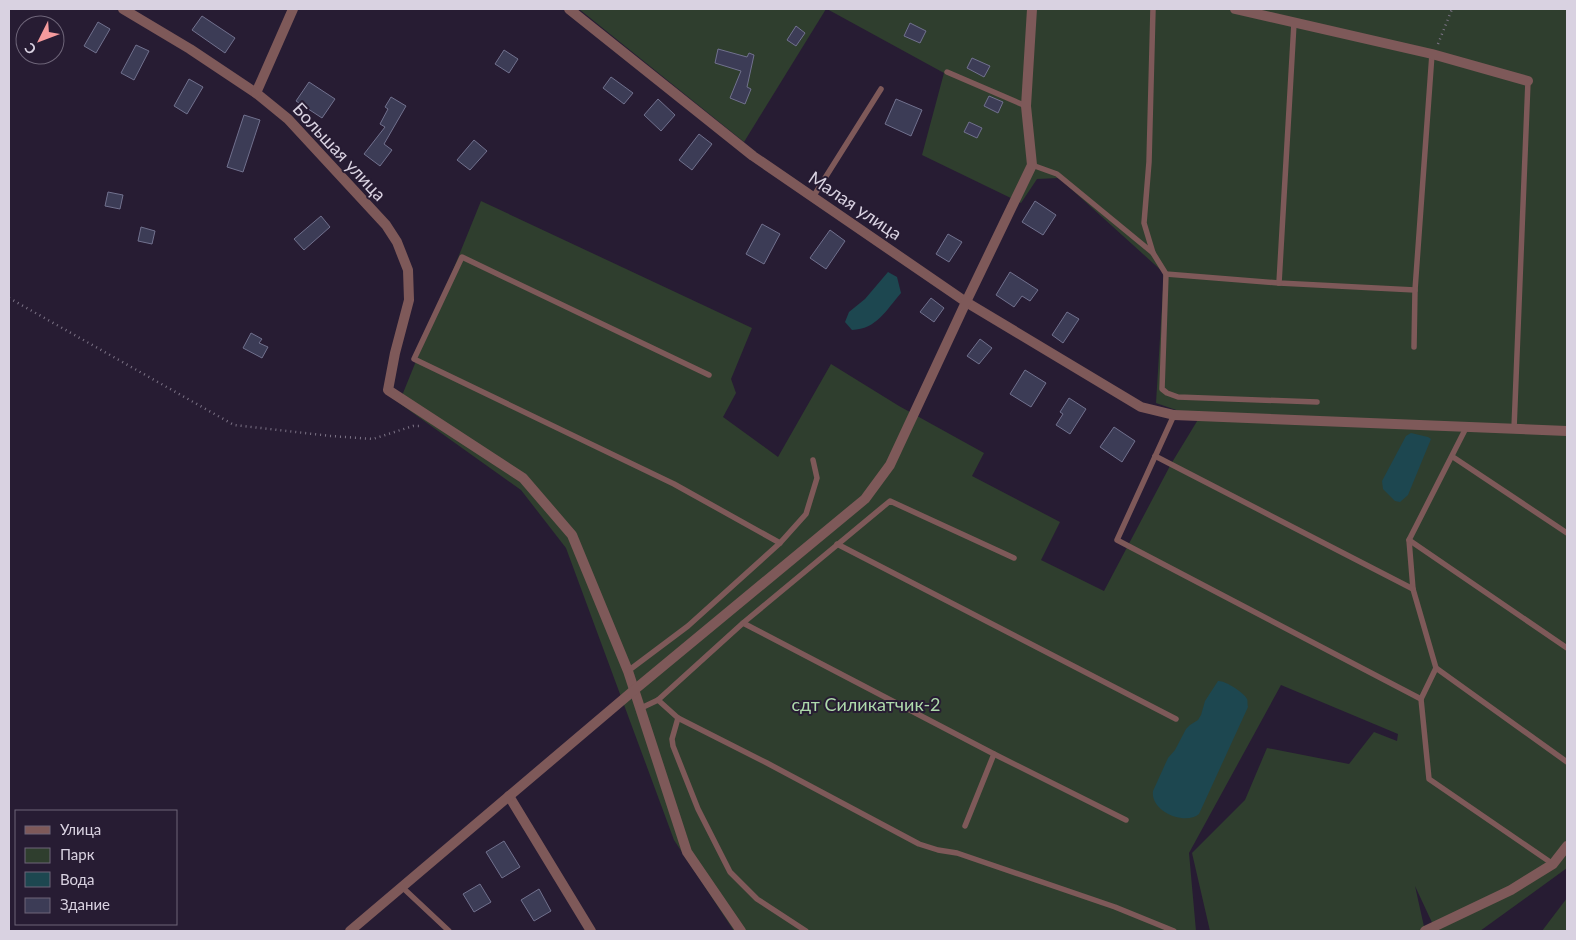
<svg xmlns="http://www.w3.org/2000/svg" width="1576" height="940" viewBox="0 0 1576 940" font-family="Lato,sans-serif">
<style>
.green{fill:#2f3e2e}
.water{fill:#1d4750}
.building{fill:#3c3c56;stroke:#71718e}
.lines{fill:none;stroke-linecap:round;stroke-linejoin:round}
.path{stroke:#7c7386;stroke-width:2.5;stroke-dasharray:1 4;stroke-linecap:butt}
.lane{stroke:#7e5959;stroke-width:5.5}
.street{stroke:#7e5959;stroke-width:10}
.labels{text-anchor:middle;stroke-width:4;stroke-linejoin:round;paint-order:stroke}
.street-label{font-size:18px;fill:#d9d2e1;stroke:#271c33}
.park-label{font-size:18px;fill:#aedaab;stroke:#271c33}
</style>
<rect width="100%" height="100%" fill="#271c33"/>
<g class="green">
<path d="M579,9H826L744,142Z"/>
<path d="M827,9H1567V868L1480,931H1436L1415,886L1425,931H1210L1192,853L1245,800L1267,748L1349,764L1374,732L1397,741L1398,734L1281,685L1189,853L1196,931H734L674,840L566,548L521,490L399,403L481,201L752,328L731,379L736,393L723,417L778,457L831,364L899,406L984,453L972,476L1060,522L1041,560L1104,591L1171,464L1199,418L1156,403L1164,273L1059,178L1037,179L1021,203L922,155L944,73Z"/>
<path d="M1567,898V931H1542Z"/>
</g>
<g class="water">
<path d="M888,272L897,277L901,293C886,310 877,329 852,330L845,322L849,312L865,299Z"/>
<path d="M1411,433L1428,437L1431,439L1408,495L1400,502L1395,501L1383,489L1382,481L1406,436Z"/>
<path d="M1218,681C1224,680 1244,692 1247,699C1248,701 1247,704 1248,707L1199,814C1185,826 1150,811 1153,791L1168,758L1175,750L1186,729L1190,725L1198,720L1201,715L1205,701Z"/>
</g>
<g class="building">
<path d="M202,16L235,38L225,53L192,30Z"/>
<path d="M98,22L110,29L96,53L84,46Z"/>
<path d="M910,23L926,31L920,43L904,36Z"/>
<path d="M796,26L805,33L796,46L787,40Z"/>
<path d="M136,45L149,51L134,80L121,73Z"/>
<path d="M718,49L747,57L749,53L754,55L747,87L751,89L745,104L730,98L741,71L715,63Z"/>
<path d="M504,50L518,59L509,73L495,64Z"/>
<path d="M972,58L990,66L984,77L967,68Z"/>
<path d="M611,77L633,93L624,104L603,88Z"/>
<path d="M189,79L203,87L187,114L174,106Z"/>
<path d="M309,82L335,99L322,118L296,101Z"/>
<path d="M989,96L1003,102L998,113L984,106Z"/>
<path d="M391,97L406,106L384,144L392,150L380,166L364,154L385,127L380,124L388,109L385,107Z"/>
<path d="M658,99L675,115L661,131L644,115Z"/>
<path d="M896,99L922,110L911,136L885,124Z"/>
<path d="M244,115L260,120L243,172L227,167Z"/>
<path d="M969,122L982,128L977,138L964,132Z"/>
<path d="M699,134L712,144L692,170L679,160Z"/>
<path d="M474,140L487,151L470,170L457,160Z"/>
<path d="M108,192L123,195L120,209L105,206Z"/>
<path d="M1035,201L1056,215L1043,235L1022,222Z"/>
<path d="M321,216L330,227L304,250L294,239Z"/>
<path d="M762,224L780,234L764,264L746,254Z"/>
<path d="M141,227L155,231L152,244L138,241Z"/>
<path d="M830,230L845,241L826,269L810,258Z"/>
<path d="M948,234L962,242L949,262L936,254Z"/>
<path d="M1010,272L1038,290L1030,301L1022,296L1014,307L996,295Z"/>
<path d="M931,298L944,308L934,322L920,312Z"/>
<path d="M1067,312L1079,319L1063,343L1052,335Z"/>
<path d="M251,333L262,339L259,343L268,347L262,358L243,348Z"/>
<path d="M980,339L992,348L979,364L967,356Z"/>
<path d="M1025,370L1046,383L1031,407L1010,394Z"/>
<path d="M1069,398L1086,409L1070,434L1056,425L1063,414L1060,412Z"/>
<path d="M1114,427L1135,441L1122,462L1100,447Z"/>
<path d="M504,841L520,867L502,878L486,852Z"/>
<path d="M480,884L491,902L474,912L463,894Z"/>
<path d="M539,889L551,911L534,921L521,900Z"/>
</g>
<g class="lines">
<g class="path">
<path d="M1438,44L1452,9"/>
<path d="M9,298L234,425L331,436L373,439L413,426H421"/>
</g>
<g class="lane">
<path d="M947,72L1026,106"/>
<path d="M1032,165L1057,174L1153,253L1166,274L1279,283L1415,290"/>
<path d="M813,197L881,89"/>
<path d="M1153,253L1144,223L1149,162L1153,9"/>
<path d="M1166,274L1162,389L1167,393L1178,397L1317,402"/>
<path d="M1279,283L1294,23"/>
<path d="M1414,347L1415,290L1432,54"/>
<path d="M709,375L462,257L414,359L674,484L780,543"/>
<path d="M1174,415L1117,540L1421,699"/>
<path d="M1467,426L1409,540L1413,589L1436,668L1567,762"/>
<path d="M1514,429L1528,81"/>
<path d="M1155,456L1413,589"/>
<path d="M1453,457L1567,533"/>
<path d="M1409,540L1567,648"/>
<path d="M837,544L1176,719"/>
<path d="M743,623L994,754L1126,820"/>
<path d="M1436,668L1421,699L1429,779L1553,864"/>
<path d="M628,671L688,626L780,543L806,514L817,478L813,460"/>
<path d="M658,700L678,718L767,763L919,844L938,850L957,853L1115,907L1174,931"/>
<path d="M639,709L658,700L743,623L890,501L1014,558"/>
<path d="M678,718L672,739L673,746L698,809L730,872L757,899L806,931"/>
<path d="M965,826L994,754"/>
<path d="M402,887L449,931"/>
</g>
<g class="street">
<path d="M123,9L190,49L256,93L288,119L386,225L397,242L408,270L409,300L395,353L388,390L523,478L572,535L628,671L687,852L741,931"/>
<path d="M569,9L753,156L966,302L1141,407L1174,415L1567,431"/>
<path d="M1235,9L1432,54L1528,81"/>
<path d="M256,93L293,9"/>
<path d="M509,796L591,931"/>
<path d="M350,931L633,691L865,499L890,465L966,302L1032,165L1026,106L1032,9"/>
<path d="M1425,931L1511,890L1553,864L1567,846"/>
</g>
</g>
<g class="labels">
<g class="street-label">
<text transform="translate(339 152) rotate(47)" y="6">Большая улица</text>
<text transform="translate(855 206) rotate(34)" y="6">Малая улица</text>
</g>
<g class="park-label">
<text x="866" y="711">сдт Силикатчик-2</text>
</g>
</g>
<rect width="1576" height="940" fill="none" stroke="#d9d2e1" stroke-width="20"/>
<rect x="15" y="810" width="162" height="115" fill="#271c33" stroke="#6e6579"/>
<rect x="25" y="826" width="25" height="8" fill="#7e5959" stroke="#6e6579"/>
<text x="60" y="835" font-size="15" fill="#d9d2e1">Улица</text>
<rect x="25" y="848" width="25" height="15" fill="#2f3e2e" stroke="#6e6579"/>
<text x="60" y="860" font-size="15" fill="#d9d2e1">Парк</text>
<rect x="25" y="872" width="25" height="15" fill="#1d4750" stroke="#6e6579"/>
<text x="60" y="885" font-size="15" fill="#d9d2e1">Вода</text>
<rect x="25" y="898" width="25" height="15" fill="#3c3c56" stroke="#6e6579"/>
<text x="60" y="910" font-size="15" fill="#d9d2e1">Здание</text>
<g transform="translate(40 40) rotate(228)"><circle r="24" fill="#271c33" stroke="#6e6579"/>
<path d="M0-4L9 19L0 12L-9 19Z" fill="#f59b9d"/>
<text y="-8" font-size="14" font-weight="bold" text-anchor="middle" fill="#d9d2e1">С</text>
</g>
</svg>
